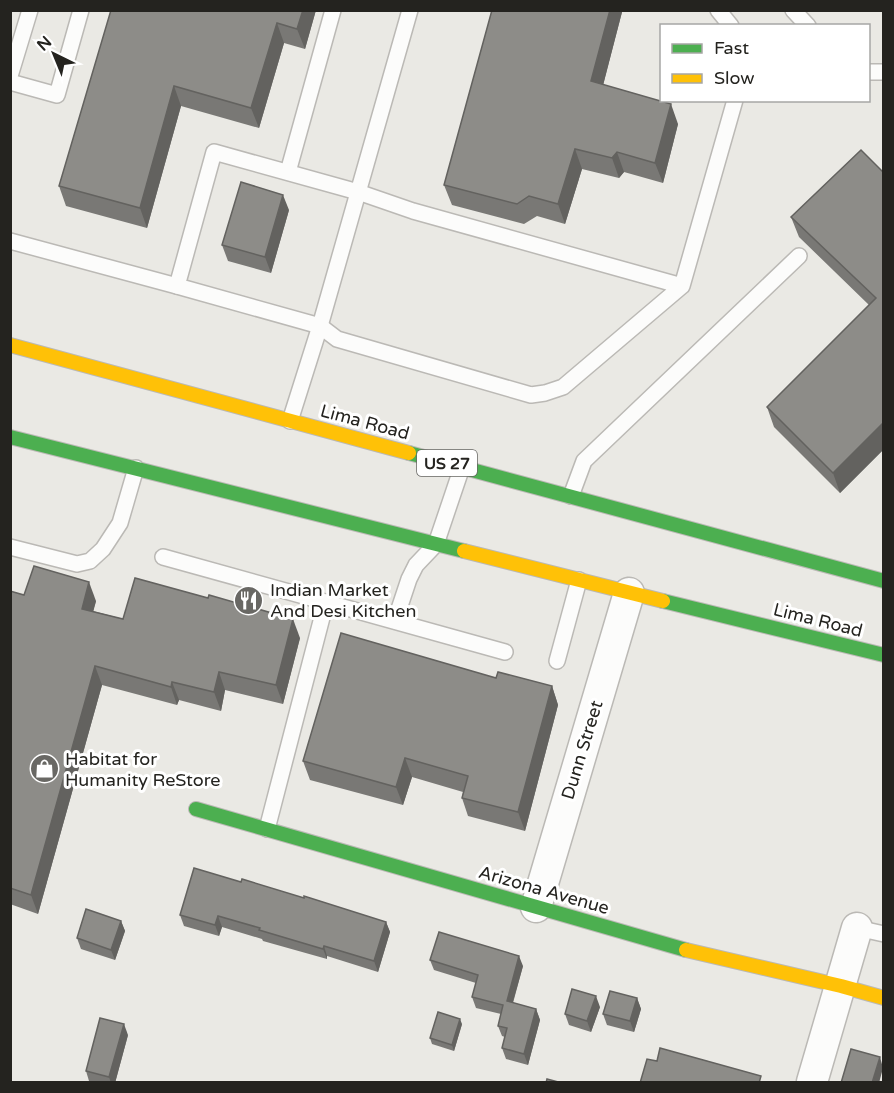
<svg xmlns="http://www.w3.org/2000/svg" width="894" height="1093" viewBox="0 0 894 1093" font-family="'Varela Round',sans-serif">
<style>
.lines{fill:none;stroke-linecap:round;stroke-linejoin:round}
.lane-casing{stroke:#bbb9b5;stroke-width:18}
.street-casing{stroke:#bbb9b5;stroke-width:33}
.fast-casing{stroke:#bbb9b5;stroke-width:16}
.slow-casing{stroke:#bbb9b5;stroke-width:16}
.lane{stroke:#fcfcfb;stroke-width:15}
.street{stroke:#fcfcfb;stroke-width:30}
.fast{stroke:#4caf50;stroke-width:14}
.slow{stroke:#ffc107;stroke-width:14}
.wall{fill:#797875}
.shaded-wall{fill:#63625f}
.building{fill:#8d8c88;stroke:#63625f;stroke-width:1.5}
.labels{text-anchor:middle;stroke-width:6;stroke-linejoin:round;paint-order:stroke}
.shield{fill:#fff;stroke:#666562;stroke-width:1.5}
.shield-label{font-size:16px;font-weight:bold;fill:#24231f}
.street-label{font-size:18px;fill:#24231f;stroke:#fff}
.poi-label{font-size:18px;fill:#24231f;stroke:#fff;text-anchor:start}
</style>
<rect width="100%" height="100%" fill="#eae9e4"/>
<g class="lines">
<defs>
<g id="lane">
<path d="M718,10L731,26"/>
<path d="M793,10L808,26"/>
<path d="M868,72H884"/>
<path d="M10,76L30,10"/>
<path d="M10,82L57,95L81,10"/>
<path d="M288,172L333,10"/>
<path d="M10,241L177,286"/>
<path d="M682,286L413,211L358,192L214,152L177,286L320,326L337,339L531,395L545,393L563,387L682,286L735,100"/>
<path d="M290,421L320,326L410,10"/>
<path d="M571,496L584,461L799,256"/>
<path d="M10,547L77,564L90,561L103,549L120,523L136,468"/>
<path d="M163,557L505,652"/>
<path d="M395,621L409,579L416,565L436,544L462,467"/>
<path d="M557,661L579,580"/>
<path d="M267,829L326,602"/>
<path d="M857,928L884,934"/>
</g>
<g id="street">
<path d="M536,907L629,593"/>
<path d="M812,1082L857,928"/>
</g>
<g id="fast">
<path d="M10,437L464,551"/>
<path d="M409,453L884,581"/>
<path d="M663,601L884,655"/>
<path d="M196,809L686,950"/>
</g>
<g id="slow">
<path d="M10,345L409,453"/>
<path d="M464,551L663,601"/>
<path d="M686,950L841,986L884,998"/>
</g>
</defs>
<use href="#lane" class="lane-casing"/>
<use href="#street" class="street-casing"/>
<use href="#fast" class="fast-casing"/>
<use href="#slow" class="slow-casing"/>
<use href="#lane" class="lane"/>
<use href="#street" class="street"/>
<use href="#fast" class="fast"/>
<use href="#slow" class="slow"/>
</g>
<g class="wall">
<path d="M111,10H316L305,49L284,43L259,128L181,106L147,228L66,206L59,186Z"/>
<path d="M492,10H622V12L603,85L678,124L663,183L624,172L619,178L582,169L565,224L537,216L524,224L452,205L444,185Z"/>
<path d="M884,173V449L840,493L774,427L767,407L869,305L799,237L791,217Z"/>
<path d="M289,210L271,273L228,261L222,245Z"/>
<path d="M10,591L24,595L96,601L93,611L123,619L300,638L283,704L225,690L221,711L179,700L177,705L102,685L38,914L10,904Z"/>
<path d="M496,678L552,686L558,705L525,831L468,816L462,798L463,792L412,777L403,805L310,780L303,761Z"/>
<path d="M241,882L304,898L386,922L390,932L378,972L327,956V959L263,941L262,939L222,927L219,936L184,926L180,915Z"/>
<path d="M121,921L125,931L115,960L81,949L77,938Z"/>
<path d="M430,960L523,966L513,1003L536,1009L540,1020L528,1065L506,1059L502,1048L505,1037L502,1036L498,1026L501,1014L476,1008L472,997L476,983L434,970Z"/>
<path d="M637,998L641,1009L634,1032L607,1025L603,1014Z"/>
<path d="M600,1007L591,1032L569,1025L565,1014Z"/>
<path d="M462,1024L454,1051L432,1044L430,1038Z"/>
<path d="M128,1035L115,1083H94L89,1081L86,1071Z"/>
</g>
<g class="shaded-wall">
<path d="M303,10H316L305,49L297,29Z"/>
<path d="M610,10H622V12L599,101L591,81Z"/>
<path d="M277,23L284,43L259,128L251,108Z"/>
<path d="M174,86L181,106L147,228L140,208Z"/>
<path d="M671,104L678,124L663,183L655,163Z"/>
<path d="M575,149L582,169L565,224L558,204Z"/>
<path d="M617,152L624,172L619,178L612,158Z"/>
<path d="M283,195L289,210L271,273L265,257Z"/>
<path d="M884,422V449L840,493L833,473Z"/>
<path d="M89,582L96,601L89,628L82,609Z"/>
<path d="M293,619L300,638L283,704L276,685Z"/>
<path d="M95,666L102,685L38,914L31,895Z"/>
<path d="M219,672L225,690L221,711L214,692Z"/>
<path d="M172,682L179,700L177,705L171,687Z"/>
<path d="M552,686L558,705L525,831L518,812Z"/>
<path d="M405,758L412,777L403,805L396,787Z"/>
<path d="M218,916L222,927L219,936L215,925Z"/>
<path d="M121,921L125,931L115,960L111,950Z"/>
<path d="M386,922L390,932L378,972L374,961Z"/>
<path d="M324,946L327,956V959L323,949Z"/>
<path d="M519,956L523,966L510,1012L507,1001Z"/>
<path d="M596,996L600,1007L591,1032L587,1021Z"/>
<path d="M637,998L641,1009L634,1032L630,1021Z"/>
<path d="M536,1009L540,1020L528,1065L524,1054Z"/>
<path d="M460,1019L462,1024L454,1051L452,1045Z"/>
<path d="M124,1024L128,1035L115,1083H111L109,1077Z"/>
<path d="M880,1057L883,1068L879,1083H872Z"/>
</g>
<g class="building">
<path d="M111,10H303L297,29L277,23L251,108L174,86L140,208L59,186Z"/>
<path d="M492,10H610L591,81L671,104L655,163L617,152L612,158L575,149L558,204L529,196L517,204L444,185Z"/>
<path d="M861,150L884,173V422L833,473L767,407L876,298L791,217Z"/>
<path d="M241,182L283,195L265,257L222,245Z"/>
<path d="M34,566L89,582L82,609L123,619L135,578L208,598L209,595L293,619L276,685L219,672L214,692L172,682L171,687L95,666L31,895L10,888V591L24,595Z"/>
<path d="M341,633L496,678L498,672L552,686L518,812L462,798L468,776L405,758L396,787L303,761Z"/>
<path d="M194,868L241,882L242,879L304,898V896L386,922L374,961L324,946L323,949L259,930L260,928L218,916L215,925L180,915Z"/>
<path d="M86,909L121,921L111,950L77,938Z"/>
<path d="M439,932L519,956L507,1001L536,1009L524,1054L502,1048L507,1028L498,1026L503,1005L472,997L478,975L430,960Z"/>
<path d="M572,989L596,996L587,1021L565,1014Z"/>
<path d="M610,991L637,998L630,1021L603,1014Z"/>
<path d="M438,1012L460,1019L452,1045L430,1038Z"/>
<path d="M100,1018L124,1024L109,1077L86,1071Z"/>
<path d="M660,1048L761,1076L759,1083H640L647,1059L657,1061Z"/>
<path d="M851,1049L880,1057L872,1083H841Z"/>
<path d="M547,1079L562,1083H546Z"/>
</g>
<defs>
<symbol id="restaurant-disc" viewBox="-11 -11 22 22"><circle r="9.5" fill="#696864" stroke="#fff"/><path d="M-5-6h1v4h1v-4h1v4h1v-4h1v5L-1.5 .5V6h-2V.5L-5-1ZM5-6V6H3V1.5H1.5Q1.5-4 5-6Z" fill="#fff"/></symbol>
<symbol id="shop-disc" viewBox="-11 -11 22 22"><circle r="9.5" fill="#696864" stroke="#fff"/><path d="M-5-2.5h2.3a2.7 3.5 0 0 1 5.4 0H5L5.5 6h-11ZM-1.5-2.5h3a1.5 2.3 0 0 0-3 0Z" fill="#fff"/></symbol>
</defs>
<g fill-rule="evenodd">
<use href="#restaurant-disc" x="232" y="584" width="33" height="33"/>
<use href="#shop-disc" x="28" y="752" width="33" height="33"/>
</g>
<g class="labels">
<rect class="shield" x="417" y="450" width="60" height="26" rx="4.5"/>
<g class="shield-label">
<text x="447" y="469">US 27</text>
</g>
<g class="street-label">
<text transform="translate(365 422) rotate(15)" y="6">Lima Road</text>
<text transform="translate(818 620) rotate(14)" y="6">Lima Road</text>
<text transform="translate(582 750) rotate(-73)" y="6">Dunn Street</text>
<text transform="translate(544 890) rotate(16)" y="6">Arizona Avenue</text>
</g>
<g class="poi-label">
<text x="270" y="596">Indian Market<tspan x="270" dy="21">And Desi Kitchen</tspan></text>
<text x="65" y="765">Habitat for<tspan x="65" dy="21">Humanity ReStore</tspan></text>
</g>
</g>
<rect width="894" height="1093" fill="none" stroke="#24231f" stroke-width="24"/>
<rect x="660" y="24" width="210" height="78" fill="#ffffff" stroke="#a7a7a5" stroke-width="1.5"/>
<rect x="672" y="44" width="30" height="9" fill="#4caf50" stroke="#a7a7a5" stroke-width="1.5"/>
<text x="714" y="54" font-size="18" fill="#24231f">Fast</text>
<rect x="672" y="74" width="30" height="9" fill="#ffc107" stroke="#a7a7a5" stroke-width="1.5"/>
<text x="714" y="84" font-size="18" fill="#24231f">Slow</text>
<g transform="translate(54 54) rotate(317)" stroke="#ffffff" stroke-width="4.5" paint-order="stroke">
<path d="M0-4.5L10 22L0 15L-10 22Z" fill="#24231f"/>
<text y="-9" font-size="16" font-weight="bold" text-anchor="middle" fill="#24231f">N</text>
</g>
</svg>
